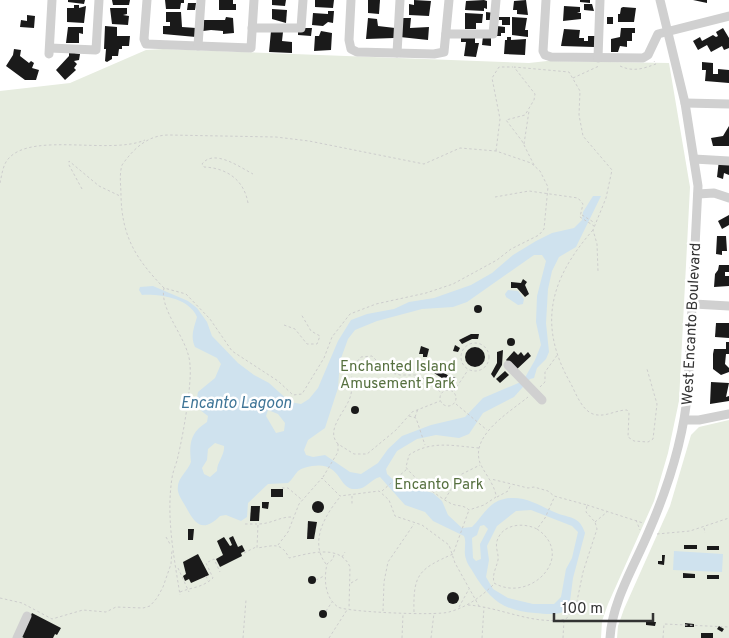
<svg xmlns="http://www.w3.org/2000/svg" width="729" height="638" viewBox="0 0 729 638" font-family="Overpass,sans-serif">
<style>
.green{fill:#e6ecdf}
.water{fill:#cfe2ee;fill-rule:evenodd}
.building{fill:#1a1a1a}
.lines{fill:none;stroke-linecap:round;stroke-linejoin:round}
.path{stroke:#cdcdcd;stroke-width:1;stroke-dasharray:2.5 2.5;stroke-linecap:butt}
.minor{stroke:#d0d0d0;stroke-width:9}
.labels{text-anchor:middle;stroke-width:5;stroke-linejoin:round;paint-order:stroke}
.street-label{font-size:15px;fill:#333;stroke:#fff}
.park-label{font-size:15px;fill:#56703f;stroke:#fff}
.water-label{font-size:16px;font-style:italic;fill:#3f7597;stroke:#fff}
</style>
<rect width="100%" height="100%" fill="#fff"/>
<g class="green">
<path d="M163,49L529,63L547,61L669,63L690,187L679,401L668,453L654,501L608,604L602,621L601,638H0V91L70,83L146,50Z"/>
<path d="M729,420V638H617L618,626L624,609L670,506L691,435L699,427Z"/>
</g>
<g class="water">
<path d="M593,196H601L576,247L559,257L552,271L548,289L546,323L549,352L546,359L537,368L534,378L530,379L514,397L483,413L469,434L459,438L436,435L417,439L397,451L386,469L387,474L403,489H419L433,493L442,501L448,515L462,528L472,527C482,517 489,502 504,499C525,494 541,507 559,514C571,518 580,517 585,533L573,578L569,609C559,616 547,614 535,613C503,611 489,599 473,572C471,568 467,564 466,559C463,551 467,543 464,536L433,521L425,512L405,505L380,477C371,479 366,489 357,489C337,491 343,461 312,466C307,467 302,468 298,471C294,475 292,480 288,483L268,484L248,503L247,517L241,521L226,515L220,516C204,532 196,526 187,509C184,503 179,497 178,491C176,478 187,473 191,462C189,443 190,433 207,422L208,416C198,409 195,406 198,392L215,378L221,364L217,358L195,347C190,336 194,328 197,317C189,298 160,294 142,295L139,290L140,287L153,286L188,301L197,308L207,322L212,336L238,363L254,375L269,383L290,402L301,404L309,399L318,388L338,341L351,320L367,314L394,309L409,302L434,298L471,285L492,273L513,255L536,241L552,233L574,228L582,220L583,212ZM534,255H542L546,261L537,296L536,322L541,345L535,360L523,381L483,398L465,417L431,425L402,436L388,449L378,463L361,474L350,472L325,455L313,457L306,455L304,450L308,440L325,428L338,388L340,361L348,339L355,330L377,321L422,309L453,307L467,302ZM268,410L278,414L285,423L284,431L276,433L266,416ZM215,443L224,446C225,455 217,462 217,471L210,477L204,474L202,468L207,460L208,449ZM531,510L572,526L578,532L572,558L566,569L561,597L554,604H533L508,598L493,589L486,577L489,560L487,546L497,526L516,511ZM484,525L488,529L480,544L481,559L476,561L473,558L472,538L477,535L480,526Z"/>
<path d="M508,290L518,291L524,299L523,304L518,305L506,297L505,294Z"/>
<path d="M674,551L723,554L722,572L673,570Z"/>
</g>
<g class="building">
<path d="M68,0H85L84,4L68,2Z"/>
<path d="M112,0H130L129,5H113Z"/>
<path d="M165,0H184V3H181L180,9H166Z"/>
<path d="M219,0H233V4H236V10H219Z"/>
<path d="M272,0H286L285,6L272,5Z"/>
<path d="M315,0H334L333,8L315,7Z"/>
<path d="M368,0H380L379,14L368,13Z"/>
<path d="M414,0L431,1L429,16L409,15V4L414,5Z"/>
<path d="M484,0L487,1V9L484,8V11L465,10L466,1Z"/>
<path d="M526,0L528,15L517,14V10H513L514,1Z"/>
<path d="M580,0H590V3L580,2Z"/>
<path d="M693,0H707V3Z"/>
<path d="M188,3H196L195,10H187Z"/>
<path d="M584,4H592L594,11L584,10Z"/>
<path d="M74,5H79V8L86,6L84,23L67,22V8H74Z"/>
<path d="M564,6L580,7V12L577,13H581V19L563,21Z"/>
<path d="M623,7L636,8L634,22H618V14H620L621,8Z"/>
<path d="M110,8H127V14L123,15L129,16L128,25L112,24Z"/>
<path d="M272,9L287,10L286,23L272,19Z"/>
<path d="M328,11H334L333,23L328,22L323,26L312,25L313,13L328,14Z"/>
<path d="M166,12H181L182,27L196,28V37L163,34V26H170V22H166Z"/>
<path d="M486,12L494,13L493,20H486Z"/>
<path d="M465,13L483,14L482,23H476V29H465Z"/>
<path d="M27,15L35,16L34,28L20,27L21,20L27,21Z"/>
<path d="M226,17L233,18L234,33L223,34V31L211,30L203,31L204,20H225Z"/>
<path d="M499,17H510V25H502V20H499Z"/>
<path d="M512,17L527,18L525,30H528V37L512,35Z"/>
<rect x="607" y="17" width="6" height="7"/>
<path d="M368,18L377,19L378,26L395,28L394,38L366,39Z"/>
<path d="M401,18H411L410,28L429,27L428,40L400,37Z"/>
<path d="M105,26L117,27V36H130L129,46H122V49H119L118,56H112V59L107,62L105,61L106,49H104Z"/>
<path d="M497,26L505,27V33H501V36H497Z"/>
<path d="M68,27H83V34L79,33V43H66Z"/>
<path d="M304,28H312L311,36L298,35V31Z"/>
<path d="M621,28H635V33H632V41H627V47L620,46L618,52H611V39L620,37Z"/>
<path d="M723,28L729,38V48L724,50L722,46L711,52L707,45L698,50L693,41L700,37L702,41L713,35L716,37L718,36L716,32Z"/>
<path d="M564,29L580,30L579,38H584V41H588V36H595L594,47L561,46Z"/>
<path d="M271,31L283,32L282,41L292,42V53L269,52Z"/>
<path d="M321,31L332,33L331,50L314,51L315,36H319Z"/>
<path d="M475,35V43H479L476,57L464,56L466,42H461V36Z"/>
<path d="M483,36H491V46L482,45Z"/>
<path d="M507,37H511V40L526,39L525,55L504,54L505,40H507Z"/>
<path d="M14,49L21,50L20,56L29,63L31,61L34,63L32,68L39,70L36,80H25L6,66L13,55Z"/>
<path d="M69,52L80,54L79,60L74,61L77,64L74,68L76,70L65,80L56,70L69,56Z"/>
<path d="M702,62L713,63V74H718V69L729,70V83L705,81L706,70H702Z"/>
<path d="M729,126V146H713L711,138L723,136Z"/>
<path d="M719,160L729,163V175L724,173L723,179L717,177Z"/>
<path d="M729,215V225L722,229L718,221Z"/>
<path d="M717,236H726L727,251H722V255L716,254Z"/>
<path d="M719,265H729V272H725V276H729V286L714,287L715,274L718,270Z"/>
<path d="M523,279L527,282L525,285L529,294L525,297L517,288H511V282L521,283Z"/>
<circle cx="478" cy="309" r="4"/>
<path d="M716,323H729V338L715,337Z"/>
<path d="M471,334H479L478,339H472L462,344L459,340Z"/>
<circle cx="511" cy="342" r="4"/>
<path d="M726,342H729V354H726L725,364L729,368V372L721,375L713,369V354L714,349H726Z"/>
<path d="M455,345L460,348L458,352L453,351Z"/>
<path d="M421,346L429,349L427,357H423V354H419Z"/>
<circle cx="475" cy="357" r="10"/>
<path d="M503,350L502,365L494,378L491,374L497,363V352Z"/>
<path d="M514,351L518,355L521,352L524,356L528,352L531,356L516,370L506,360Z"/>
<path d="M432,366L451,377H455L456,380L450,383L429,370Z"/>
<path d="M505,371L509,375L500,383L496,379Z"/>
<path d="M711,382L729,383L726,397L729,396V401L710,404Z"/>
<circle cx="355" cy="410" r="4"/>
<rect x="271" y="489" width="12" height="8"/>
<circle cx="318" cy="507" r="6"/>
<path d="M262,502H269L268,509L262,508Z"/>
<path d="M251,506H260L259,521H250Z"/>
<path d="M308,521L317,522L314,539H307Z"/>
<path d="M188,529H194L193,540H188Z"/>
<path d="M233,536L238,547L242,545L245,551L241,553L242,556L220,567L216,559L223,555L217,541L224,537L230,546L232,545L229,538Z"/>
<rect x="684" y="545" width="13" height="4"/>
<rect x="707" y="546" width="12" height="4"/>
<path d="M198,554L209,575L191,583L189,579L185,581L183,576L186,574L183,562Z"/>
<path d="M662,555H665L664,565L658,564V561H662Z"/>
<path d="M683,573L695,574V578H683Z"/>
<rect x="707" y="575" width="12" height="4"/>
<circle cx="312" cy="580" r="4"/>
<circle cx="453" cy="598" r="6"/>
<circle cx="323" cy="614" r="4"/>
<path d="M32,613L61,628L57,635L55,634L53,638H24L20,636Z"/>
<path d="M646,622H656L655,626L646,625Z"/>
<path d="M685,623L694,624V627H685Z"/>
<path d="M719,626L724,629L722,632L717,629Z"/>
<rect x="701" y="633" width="12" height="5"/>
</g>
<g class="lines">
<g class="path">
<path d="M620,66C633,72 642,69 656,64L654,61"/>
<path d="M573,78L599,66"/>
<path d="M524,144L529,111"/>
<path d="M496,151L500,119L492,78L499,67H513"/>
<path d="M534,165L522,141L506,120L525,115L534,100L535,94L514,67L569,72L580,91L579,115L583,136L612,170L606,198L593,230L597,244L598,271"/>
<path d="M0,183C2,174 3,164 9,158C33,132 111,155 145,140"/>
<path d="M82,189L69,165V161L99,186L120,196"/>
<path d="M495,197L529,191L578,198L583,204L580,217L594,226"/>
<path d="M248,203C244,180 227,168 204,167L202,164C214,148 241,168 253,174"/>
<path d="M582,215L595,223"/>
<path d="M593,230C550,279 537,325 571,384C576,394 582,410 593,414C605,418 615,410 627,410L629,413L628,437L634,441L648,442L653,439L657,404L647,369"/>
<path d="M164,288C136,259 122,237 121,196C121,186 119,175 122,165C134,148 148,135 169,135L276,137L309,141L424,164L460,148L496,151L531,163L540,171L548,187L544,229L539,235L511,249L497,260L453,284L426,293L376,304L350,314L332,337L324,358L302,394L293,395L278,381L232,351L210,319L186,294L164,288C159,311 189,339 190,365C192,384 183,436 178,456C177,463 173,470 172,478C166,517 174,557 180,595"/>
<path d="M284,325L295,329L307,344H317L320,336L311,331L301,314"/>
<circle cx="475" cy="357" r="14"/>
<path d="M540,387L545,382V372L558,354"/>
<circle cx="448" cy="398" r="8"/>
<path d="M454,391L468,370"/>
<path d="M456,404L487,430"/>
<path d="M409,416L416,418L425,445"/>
<path d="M415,417L418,409"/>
<path d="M338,444C324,429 348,410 351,394C353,385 351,376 352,367L361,357L372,356L388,372L400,375H419L442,393"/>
<path d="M479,448C454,446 431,440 409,455L406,467C411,476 440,498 450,503C457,507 463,504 469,510L484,505L496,497V495C493,482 485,474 480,463C470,435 510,412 528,397"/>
<path d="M323,477L338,452V444L354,454H367L396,430L412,412L440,401"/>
<path d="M282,488H288L301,499"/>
<path d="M382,491L407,469"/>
<path d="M352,496V504"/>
<path d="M497,497L508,491L511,484"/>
<path d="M445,499L460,475L480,465"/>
<path d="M587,505L643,523"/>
<path d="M291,517C279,517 271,524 258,524L257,548C273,546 281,541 289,558C307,554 340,543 350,567L349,609"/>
<path d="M636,520L640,530"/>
<path d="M595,522L607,512"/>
<path d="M245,524H257"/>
<path d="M704,528L705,533"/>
<path d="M537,529C577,556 530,604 494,583C492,574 496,569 498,560C499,554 495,548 497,541C502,524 523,522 537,529L545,518L554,498"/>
<path d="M657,534L690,531L729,518"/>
<path d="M166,537L170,544"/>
<path d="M278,545L288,532L299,504L322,478L340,496L379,491L389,500L395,516L422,525L449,545L455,563L479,606"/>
<path d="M244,553L256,547"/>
<path d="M334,555L333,559L327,564C324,578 324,597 338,607C346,612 437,616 449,612C467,607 481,597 494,584"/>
<path d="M342,557L345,552"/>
<path d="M326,564C309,542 325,515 340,497"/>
<path d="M178,568L189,592"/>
<path d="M206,576L208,581"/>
<path d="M316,580L324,576"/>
<path d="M351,583L358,579"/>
<path d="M180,592C192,587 202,588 213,578L206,563L214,559L220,572"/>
<path d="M0,598L22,603L52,619L83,610L106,612L116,607L143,608L150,606L157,598L163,587L171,564L172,550"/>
<path d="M468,605C500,607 535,626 566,619L576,606L583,572L597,529L595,522L586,512L587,505L554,496L548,491L534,487L528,488L491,479"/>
<path d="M459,607L469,589"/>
<path d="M326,611L332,602"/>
<path d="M383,611L384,582L388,562L414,524"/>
<path d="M414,612C413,574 419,569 453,554L469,510"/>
<path d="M243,638L246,600"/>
<path d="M329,638L347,610"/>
<path d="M402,638L403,614"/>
<path d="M431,638L434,613"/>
<path d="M482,638L484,607"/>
<path d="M563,638L564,620"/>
<path d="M663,638L664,624L729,627"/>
</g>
<g class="minor">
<path d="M147,0L144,39L146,44L251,48L254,0"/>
<path d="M351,0L349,40L351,49L357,52L434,54L444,52L449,0"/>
<path d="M546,0L543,51L545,55L551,57L643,58L648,55L658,34L729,16"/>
<path d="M252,28H301L303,0"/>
<path d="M446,34H493L496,0"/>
<path d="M198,46L201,0"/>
<path d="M50,48L96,50L99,0"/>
<path d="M397,53L400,0"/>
<path d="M49,54L52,0"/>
<path d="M598,58L600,0"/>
<path d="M685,103L729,104"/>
<path d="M694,159L729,161"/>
<path d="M698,194L714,193L729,198"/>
<path d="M694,304L729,306"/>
<path d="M508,365L542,400"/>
<path d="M685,420H699L729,414"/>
<path d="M17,638L27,616"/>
<path d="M610,638C612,601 635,565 649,531C669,485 684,438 688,388L698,186L685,103L660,0"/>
</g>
</g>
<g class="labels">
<g class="street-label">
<text transform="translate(691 324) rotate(-87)" y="5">West Encanto Boulevard</text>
</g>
<g class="park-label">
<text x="398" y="371">Enchanted Island<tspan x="398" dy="17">Amusement Park</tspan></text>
<text x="439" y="489">Encanto Park</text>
</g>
<g class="water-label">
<text x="236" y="408">Encanto Lagoon</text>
</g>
</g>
<path d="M554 613v8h99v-8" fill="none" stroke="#333333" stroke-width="2.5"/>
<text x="562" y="613" font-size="15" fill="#333333" stroke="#ffffff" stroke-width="4" paint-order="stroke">100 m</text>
</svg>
